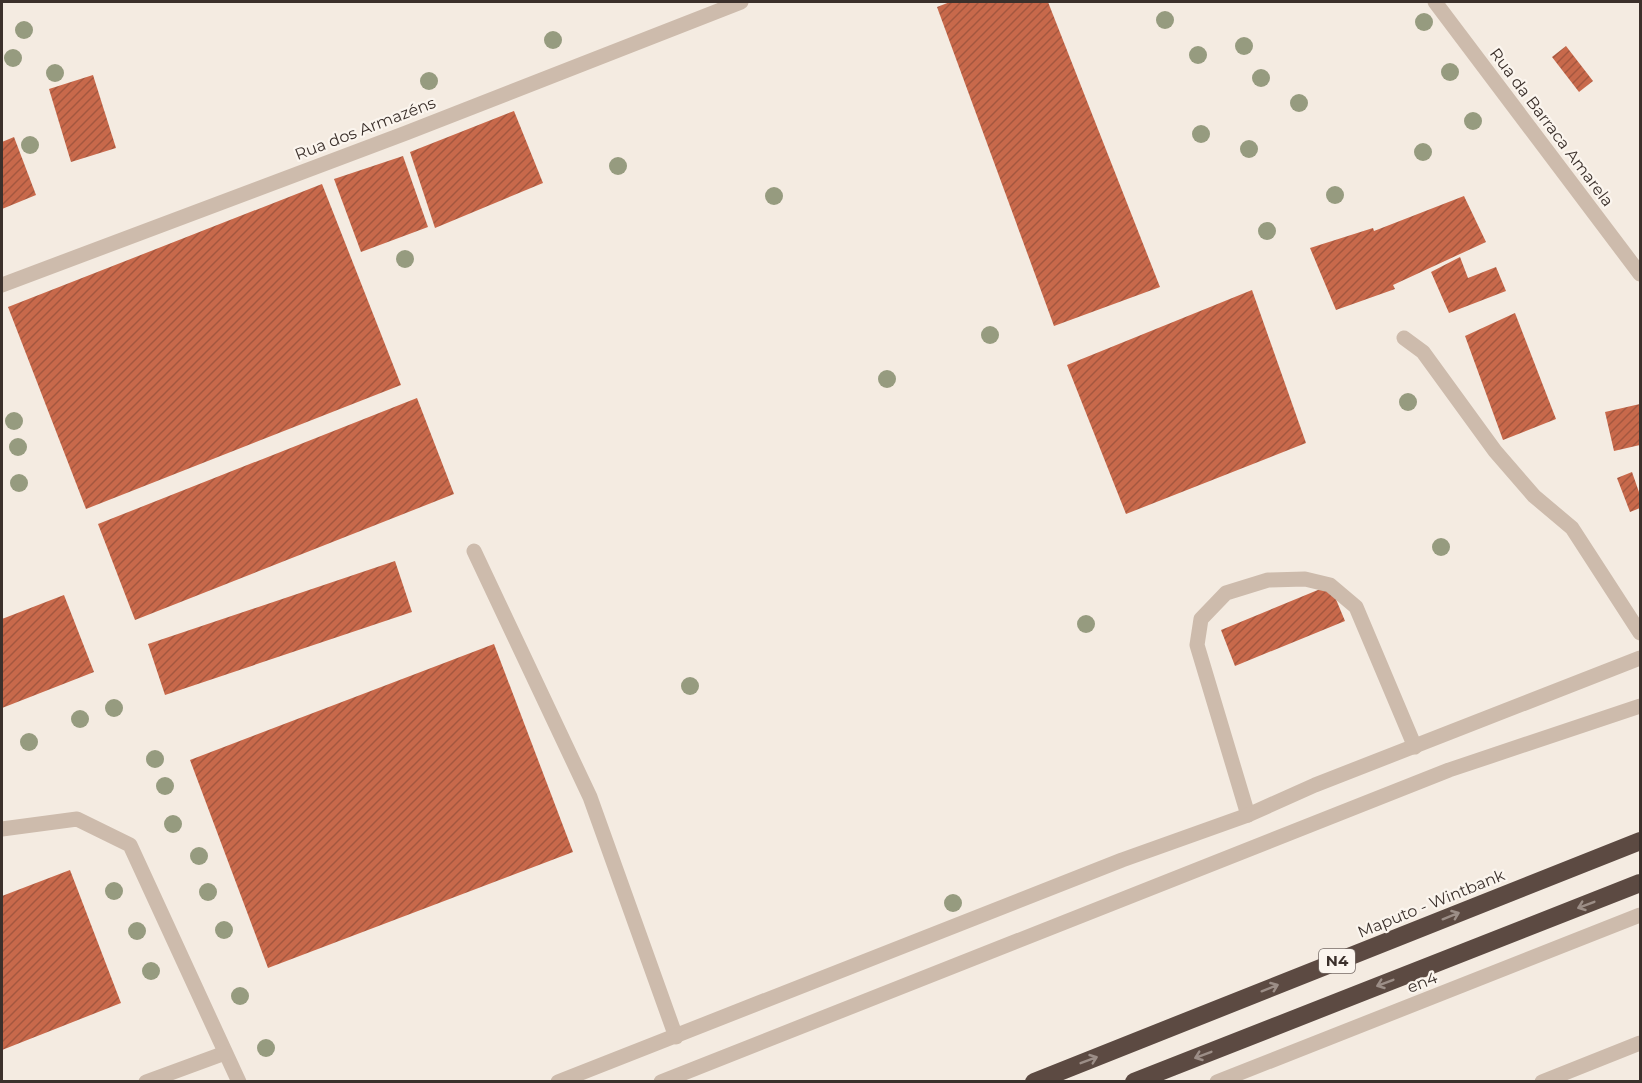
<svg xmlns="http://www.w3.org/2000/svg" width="1642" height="1083" viewBox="0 0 1642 1083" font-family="Montserrat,sans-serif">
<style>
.building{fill:url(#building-hatch)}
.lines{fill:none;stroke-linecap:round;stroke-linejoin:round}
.lane{stroke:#cdbbac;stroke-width:15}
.street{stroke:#cdbbac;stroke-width:15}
.highway{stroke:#5c4a42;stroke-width:18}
.tree{fill:#969b7f}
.oneway{stroke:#9c8e87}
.labels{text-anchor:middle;stroke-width:4.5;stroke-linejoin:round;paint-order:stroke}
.shield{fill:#fbf5ee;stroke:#756b66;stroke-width:1.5}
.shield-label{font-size:15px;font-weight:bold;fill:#3b302b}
.street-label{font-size:16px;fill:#3b302b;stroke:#fbf5ee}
</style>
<defs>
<pattern id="building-hatch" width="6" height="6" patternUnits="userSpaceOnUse" patternTransform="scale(1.5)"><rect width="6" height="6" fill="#c8694b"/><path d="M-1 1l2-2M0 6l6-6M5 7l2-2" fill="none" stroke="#a4573f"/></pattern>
</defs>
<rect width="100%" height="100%" fill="#f4ebe1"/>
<g class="building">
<path d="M950,2H1048L1160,287L1054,326L937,7Z"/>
<path d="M1566,46L1593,81L1579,92L1552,57Z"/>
<path d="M93,75L116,148L71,162L49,89Z"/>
<path d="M514,111L543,183L435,228L410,152Z"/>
<path d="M14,137L36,195L2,209V142Z"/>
<path d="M403,156L428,227L361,252L334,179Z"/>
<path d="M322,184L401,385L86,509L8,307Z"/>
<path d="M1464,196L1486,242L1393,285L1395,289L1336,310L1310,248L1373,228L1374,231Z"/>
<path d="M1460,257L1468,278L1496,267L1506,291L1449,313L1431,272Z"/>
<path d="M1252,290L1306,443L1126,514L1067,365Z"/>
<path d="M1515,313L1556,419L1503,440L1465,336Z"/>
<path d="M417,398L454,494L135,620L98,524Z"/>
<path d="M1640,404V445L1614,451L1605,412Z"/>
<path d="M1632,472L1640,495V508L1630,512L1617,478Z"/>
<path d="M395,561L412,612L165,695L148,644Z"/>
<path d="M1330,585L1345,621L1235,666L1221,630Z"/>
<path d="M64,595L94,672L2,708V619Z"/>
<path d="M494,644L573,852L268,968L190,760Z"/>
<path d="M70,870L121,1003L2,1050V896Z"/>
</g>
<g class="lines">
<g class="lane">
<path d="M1404,338L1423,352L1495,451L1534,496L1572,528L1640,633"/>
<path d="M474,551L590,797L676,1037"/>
<path d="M1248,815L1197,645L1201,619L1226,593L1268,580L1305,579L1330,585L1356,607L1415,747"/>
<path d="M2,829L77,819L130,845L239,1082"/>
<path d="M146,1082L225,1053"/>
<path d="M661,1082L1449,770L1640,706"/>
</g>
<g class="street">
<path d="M1435,2L1640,274"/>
<path d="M2,285L406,133L741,2"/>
<path d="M558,1082L1122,860L1248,815L1315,785L1640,658"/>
<path d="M1217,1082L1640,915"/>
<path d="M1542,1082L1640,1043"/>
</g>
<g class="highway">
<path d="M1034,1082L1640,841"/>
<path d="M1134,1082L1640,883"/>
</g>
</g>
<g class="tree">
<circle cx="1165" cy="20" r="9"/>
<circle cx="1424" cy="22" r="9"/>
<circle cx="24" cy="30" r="9"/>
<circle cx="553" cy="40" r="9"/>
<circle cx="1244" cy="46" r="9"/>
<circle cx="1198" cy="55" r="9"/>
<circle cx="13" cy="58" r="9"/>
<circle cx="1450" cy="72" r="9"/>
<circle cx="55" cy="73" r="9"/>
<circle cx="1261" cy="78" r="9"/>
<circle cx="429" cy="81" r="9"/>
<circle cx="1299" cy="103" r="9"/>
<circle cx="1473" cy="121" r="9"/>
<circle cx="1201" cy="134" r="9"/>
<circle cx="30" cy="145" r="9"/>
<circle cx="1249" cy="149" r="9"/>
<circle cx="1423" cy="152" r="9"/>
<circle cx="618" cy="166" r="9"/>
<circle cx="1335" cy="195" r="9"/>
<circle cx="774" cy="196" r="9"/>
<circle cx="1267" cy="231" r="9"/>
<circle cx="405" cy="259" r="9"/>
<circle cx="990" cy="335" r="9"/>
<circle cx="887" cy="379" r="9"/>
<circle cx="1408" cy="402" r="9"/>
<circle cx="14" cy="421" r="9"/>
<circle cx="18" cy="447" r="9"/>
<circle cx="19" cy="483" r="9"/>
<circle cx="1441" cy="547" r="9"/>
<circle cx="1086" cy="624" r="9"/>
<circle cx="690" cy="686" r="9"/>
<circle cx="114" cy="708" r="9"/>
<circle cx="80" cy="719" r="9"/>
<circle cx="29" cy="742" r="9"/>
<circle cx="155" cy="759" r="9"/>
<circle cx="165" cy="786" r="9"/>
<circle cx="173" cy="824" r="9"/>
<circle cx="199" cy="856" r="9"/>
<circle cx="114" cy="891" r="9"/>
<circle cx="208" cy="892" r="9"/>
<circle cx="953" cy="903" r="9"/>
<circle cx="224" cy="930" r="9"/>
<circle cx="137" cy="931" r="9"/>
<circle cx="151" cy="971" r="9"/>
<circle cx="240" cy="996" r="9"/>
<circle cx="266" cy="1048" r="9"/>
</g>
<defs><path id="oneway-shaft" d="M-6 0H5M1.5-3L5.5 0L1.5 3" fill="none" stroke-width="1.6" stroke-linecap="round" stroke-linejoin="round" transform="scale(1.5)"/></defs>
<g class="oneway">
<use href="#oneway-shaft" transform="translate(1586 905) rotate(159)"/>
<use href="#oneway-shaft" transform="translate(1451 916) rotate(-22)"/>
<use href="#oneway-shaft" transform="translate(1385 983) rotate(159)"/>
<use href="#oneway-shaft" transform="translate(1270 988) rotate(-22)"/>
<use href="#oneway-shaft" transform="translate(1203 1055) rotate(159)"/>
<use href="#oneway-shaft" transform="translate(1089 1060) rotate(-21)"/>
</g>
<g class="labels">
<rect class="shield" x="1319" y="949" width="36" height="24" rx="4.5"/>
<g class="shield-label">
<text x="1337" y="966">N4</text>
</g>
<g class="street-label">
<text transform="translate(1552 127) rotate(53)" y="6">Rua da Barraca Amarela</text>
<text transform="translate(365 128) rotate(-21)" y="6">Rua dos Armazéns</text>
<text transform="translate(1431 903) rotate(-22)" y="6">Maputo - Wintbank</text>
<text transform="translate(1422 982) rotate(-21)" y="6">en4</text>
</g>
</g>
<rect width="1642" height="1083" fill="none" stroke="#3b302b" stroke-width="6"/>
</svg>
